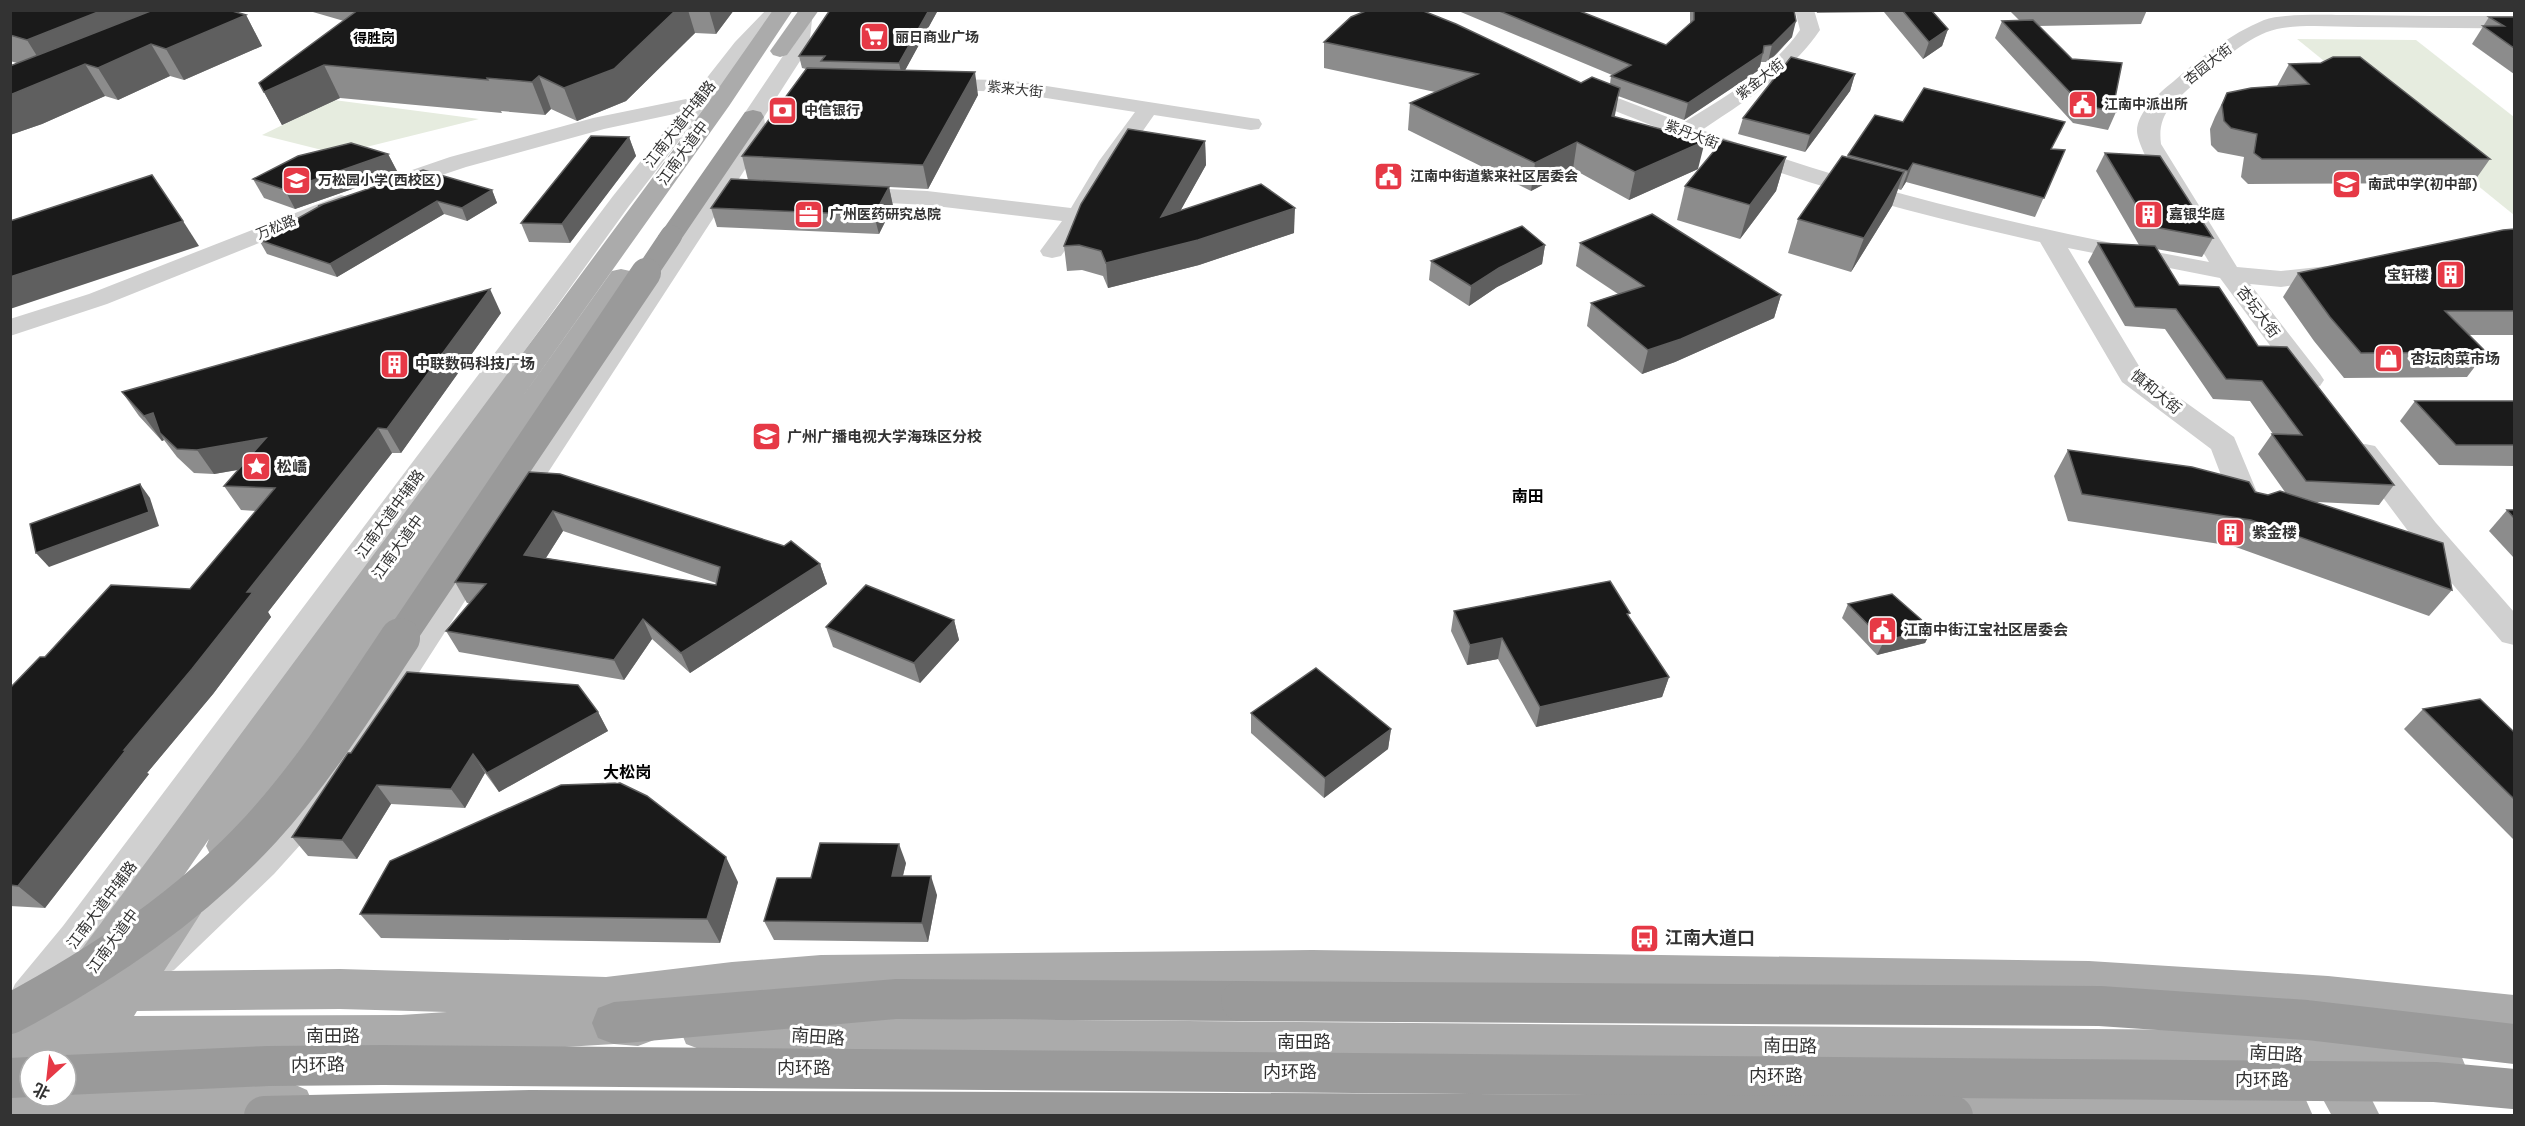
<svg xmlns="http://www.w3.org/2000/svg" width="2525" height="1126" viewBox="0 0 2525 1126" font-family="'DM Sans','Noto Sans SC',sans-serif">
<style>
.green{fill:#e6ecdf}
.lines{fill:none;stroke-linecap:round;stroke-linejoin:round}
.minor{fill:#d0d0d0;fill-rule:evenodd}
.major{fill:#ababab;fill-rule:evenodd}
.highway{fill:#9a9a9a;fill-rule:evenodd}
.highway-bridge-far2{stroke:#9a9a9a;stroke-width:22}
.highway-bridge-far1{stroke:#9a9a9a;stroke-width:30}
.highway-bridge{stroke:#9a9a9a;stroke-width:40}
.wall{fill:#8c8c8c;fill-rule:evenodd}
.shaded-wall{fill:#5f5f5f}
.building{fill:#1a1a1a;stroke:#5f5f5f;stroke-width:1.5;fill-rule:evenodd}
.labels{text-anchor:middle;stroke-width:6;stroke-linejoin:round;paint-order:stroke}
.far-poi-label{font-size:14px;font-weight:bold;fill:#333;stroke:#fff;text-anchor:start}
.far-neighbourhood-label{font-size:14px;font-weight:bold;fill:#000;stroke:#fff}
.far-street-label{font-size:14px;fill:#333;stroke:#fff}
.street-label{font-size:15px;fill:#333;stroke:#fff}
.poi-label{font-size:15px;font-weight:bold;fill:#333;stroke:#fff;text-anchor:start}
.neighbourhood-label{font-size:16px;font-weight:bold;fill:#000;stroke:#fff}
.near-poi-label{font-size:18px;font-weight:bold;fill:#333;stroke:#fff;text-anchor:start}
.near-street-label{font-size:18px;fill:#333;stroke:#fff}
</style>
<rect width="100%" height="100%" fill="#fff"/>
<g class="green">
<path d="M2297,39L2416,40L2514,117V215Z"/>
<path d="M334,100L479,119L338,154L262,135Z"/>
</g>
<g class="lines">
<g class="minor">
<path d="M766,10H786L749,50L713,97L715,101L712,105L705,107L629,206L91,952L45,1012L30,1017L15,1012L10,995L15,984L63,926L613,196L679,113L604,129L466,167L388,193L380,191L377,186L380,181L450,157L593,118L691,98L735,42Z"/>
<path d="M1795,10H1814L1820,30C1790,74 1745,101 1702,130C1867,192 2037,230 2209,262C2194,236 2138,156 2137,131C2137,112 2160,92 2174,81C2201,57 2230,34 2264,20C2283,13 2328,15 2350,15C2405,16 2459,16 2514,16V28C2463,29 2411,27 2359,27C2333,27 2303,24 2277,29C2249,35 2215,66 2194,84C2173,103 2157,114 2161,144L2237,267L2281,271L2337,265L2346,267L2349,272L2346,277L2337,279L2281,287L2250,284L2320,374L2324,380L2320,386L2310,388L2300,386L2220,278L2068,248L2142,371L2234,437L2264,509L2260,516L2249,519L2238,516L2234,509L2211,449L2122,382L2040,242C1951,222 1862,200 1775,171C1705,147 1638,120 1570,93L1567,89L1570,85L1577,83L1584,85L1683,123C1724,97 1772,71 1800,30Z"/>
<path d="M802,14L809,16L812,20L809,47L764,117L766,131L755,154L521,514L510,517L499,514L495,507L499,500L736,149L744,131L742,117L789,47L792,20L795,16Z"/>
<path d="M933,79L1008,80L1251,118L1259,119L1262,124L1259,129L1251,130L1154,115L1121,162L1090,216L1061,256L1052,258L1043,256L1040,251L1062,221L927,205L849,201L841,199L837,194L841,189L849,187L927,191L1071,208L1099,161L1135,112L1008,92L926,89L923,85L926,81Z"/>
<path d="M341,195L349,197L353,202L349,207L107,304L10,336V319L89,294Z"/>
<path d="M2365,444L2375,446L2436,523L2514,612V645L2502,642L2414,539L2355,460L2351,453L2355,446Z"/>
<path d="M481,540L492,543L497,551L328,814L274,874L174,970L160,975L146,970L140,957L146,944L246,850L302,792L470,543Z"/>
</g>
<g class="major">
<path d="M773,10H793L729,106L518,403L612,271L621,269L630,271L634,277L240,858L226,863L212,858L206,846L209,839L167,900L180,895L195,900L201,913L164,971L340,969L606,977L732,962L821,955L1312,950L2089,961L2328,976L2514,995V1036L2328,1016L2089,1001L1312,990L821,995L654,1011L660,1025L654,1040L638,1046L614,1044L401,1057L106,1058L101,1065L85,1071L69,1065L67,1059L30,1060V1071L17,1066L15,1062H10V1020L30,1019L713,96ZM340,1009L447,1012L401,1015L134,1016L137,1011Z"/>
<path d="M799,10H819L787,55L780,57L773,55L770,51Z"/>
<path d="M702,1008L851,1018L2213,1030L2443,1043L2459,1050L2465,1065L2459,1080L2443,1087L2362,1080L2380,1116H2332L2311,1077L2213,1072L851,1060L702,1050L686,1044L680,1029L686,1014Z"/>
<path d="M291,1083L307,1090L314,1106L310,1116H10V1088H30V1096H66V1087Z"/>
<path d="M1926,1087L2290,1093L2306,1100L2313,1116H1905L1903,1110L1910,1094Z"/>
</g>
<g class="highway">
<path d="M753,110L761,112L764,117L680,241L671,244L662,241L658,236L662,231L745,112Z"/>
<path d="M896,979L1241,981L1256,987L1263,1001L1256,1015L1241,1021L896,1019L614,1044L598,1038L592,1023L598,1008L614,1002Z"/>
</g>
<path class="highway-bridge-far2" d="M645,275L671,236"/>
<path class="highway-bridge-far1" d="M399,640L646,273"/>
<g class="highway-bridge">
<path d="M1241,1001L2100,1006L2307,1020L2514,1044"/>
<path d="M10,1014C103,964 189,907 261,829C314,771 356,704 400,638"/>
<path d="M66,1075L268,1066L383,1065L2435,1082L2514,1089"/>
<path d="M10,1078L30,1077"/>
<path d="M264,1116L530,1110L1953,1116"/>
</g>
</g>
<g class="wall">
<path d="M10,10L246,15L262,46L184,80L170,76L118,100L105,96L42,124L10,135V66L17,63L10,61Z"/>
<path d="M306,10H734L716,34L695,33L626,101L577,121L551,109L545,115L501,111L502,113L340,98L282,125L259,83L344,21Z"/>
<path d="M938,10L905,70L978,95L928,189L889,187L893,206L879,234L717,227L711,208L748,180L742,156L806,69L802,68L799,56Z"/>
<path d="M1456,10H1577L1666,45L1690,24V10H1794L1792,37L1774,57L1768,62H1761L1759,70L1684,120L1618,96L1614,117L1698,169L1629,200L1573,169L1531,191L1408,130L1410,103L1435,92L1324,68V42L1581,83L1610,84L1611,76L1612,75Z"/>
<path d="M1816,10H1931L1948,29L1942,46L1923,59L1884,12L1817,13Z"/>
<path d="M2009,10H2147L2141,24L2038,26L2072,59L2115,98L2116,112L2108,130L2073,123L1995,38L2002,21L2019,20Z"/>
<path d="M2489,17H2514V74L2472,44Z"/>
<path d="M2289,64L2490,159L2473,183L2248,184L2241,177L2244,157L2218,152L2211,145L2210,129L2215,117L2227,93L2277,86Z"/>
<path d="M1855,74L1850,91L1805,152L1738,134L1743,118Z"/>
<path d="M1903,122L2052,149L2065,150L2035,217L1906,182L1901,190L1898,189L1892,206L1851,272L1788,253L1798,219L1847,157L1848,155Z"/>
<path d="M629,137L636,156L570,243L529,242L521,223Z"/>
<path d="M1205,141L1206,165L1180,211L1294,233L1199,265L1108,288L1103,276L1082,270L1067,271L1064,246Z"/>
<path d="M2105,153L2213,238L2202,257L2156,249L2179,285L2258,346L2394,485L2379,505L2317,502L2452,590L2429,616L2233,546L2068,521L2054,476L2068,450L2268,495L2285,492L2258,454L2272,434H2273L2250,401L2213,399L2165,329L2125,326L2088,262L2098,243L2139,245L2096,171Z"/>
<path d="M388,154L398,173L295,209L264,198L253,179Z"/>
<path d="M1786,157L1776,191L1740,239L1677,220L1685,186Z"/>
<path d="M492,190L497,203L467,221L444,214L337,277L267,254L259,240L319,207L318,206Z"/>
<path d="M2514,229V335H2469L2486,352L2467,377L2344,378L2314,341L2283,297L2298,273Z"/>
<path d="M1580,243L1781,295L1774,318L1675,362L1642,374L1587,326L1591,303L1618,294L1576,266Z"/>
<path d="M1545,245L1542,264L1497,287L1469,306L1429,280L1431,261Z"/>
<path d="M501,313L401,453H392L268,612L271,617L213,694L147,773L149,774L45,908L10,906V688L45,657L190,589L256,511L241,510L224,486L238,470L214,474L194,473L177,457L164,440L162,441L139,416L122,392Z"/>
<path d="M2415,401H2514V466L2439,465L2400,421Z"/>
<path d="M529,472L820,564L827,584L690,673L652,639L624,680L459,652L446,631L470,603H467L455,582ZM563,531L716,583V585L546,558Z"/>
<path d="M2507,510H2514V558L2489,531Z"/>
<path d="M1848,604L1932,629L1925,643L1877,655L1842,618Z"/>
<path d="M1454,611L1629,617L1669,677L1662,697L1536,727L1498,659L1467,665L1451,631Z"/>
<path d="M954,620L959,640L920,683L833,647L826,627Z"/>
<path d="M2423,709L2514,732V840L2404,729Z"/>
<path d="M598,712L608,731L499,792L485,773L465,808L391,804L357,859L308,856L292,837L351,753Z"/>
<path d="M1251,713L1391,729L1388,749L1324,798L1251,733Z"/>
<path d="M906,863L903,876L937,895L928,942L774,940L764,921L811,878Z"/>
<path d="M738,882L720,943L381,938L360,914Z"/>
</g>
<g class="shaded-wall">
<path d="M103,10H200L47,72L27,40Z"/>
<path d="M676,10H688L695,33L626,101L577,121L564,88Z"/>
<path d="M709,10H734L716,34Z"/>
<path d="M929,10H938L902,76L899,63Z"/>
<path d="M246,15L262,46L184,80L166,49Z"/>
<path d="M1796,21L1792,37L1768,62L1772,45Z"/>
<path d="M1948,29L1942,46L1923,59L1929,42Z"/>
<path d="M151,44L170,76L118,100L98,68Z"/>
<path d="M1763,53L1759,70L1684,120L1688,103Z"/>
<path d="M85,64L105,96L42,124L10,135V95Z"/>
<path d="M324,65L340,98L282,125L264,92Z"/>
<path d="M975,72L978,95L928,189L923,165Z"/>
<path d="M1855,74L1850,91L1805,152L1810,135Z"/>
<path d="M539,76L551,109L545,115L532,82Z"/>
<path d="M1620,88L1615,115L1607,143L1612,116Z"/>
<path d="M629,137L636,156L570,243L562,224Z"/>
<path d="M1205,141L1206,165L1163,242L1161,217Z"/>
<path d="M1705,141L1698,169L1629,200L1635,172Z"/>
<path d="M1577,142L1573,169L1531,191L1535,163Z"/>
<path d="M388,154L398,173L295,209L285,190Z"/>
<path d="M1786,157L1776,191L1740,239L1750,205Z"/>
<path d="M1913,163L1906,182L1901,190L1908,171Z"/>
<path d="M1904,172L1892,206L1851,272L1864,238Z"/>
<path d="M889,187L893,206L879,234L874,215Z"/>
<path d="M492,190L497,203L467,221L462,208Z"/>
<path d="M437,201L444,214L337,277L330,264Z"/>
<path d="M1295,208L1294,233L1199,265L1108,288L1106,263Z"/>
<path d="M183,221L199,246L10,309V277Z"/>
<path d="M1545,245L1542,264L1497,287L1469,306L1471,286L1499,268Z"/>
<path d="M490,289L501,313L401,453L387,429Z"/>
<path d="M1781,295L1774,318L1675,362L1642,374L1648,350Z"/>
<path d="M153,413L160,433L164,440L162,441L144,416Z"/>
<path d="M378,428L392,453L268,612L271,617L213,694L147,773L149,774L45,908L18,886L247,592Z"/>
<path d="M266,438L282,462L214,474L197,450Z"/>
<path d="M140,484L150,498L159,526L49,567L36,553Z"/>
<path d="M553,511L563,531L535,575L524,555Z"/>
<path d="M820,564L827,584L690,673L681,653Z"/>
<path d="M643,619L652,639L624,680L614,660Z"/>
<path d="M954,620L959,640L920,683L914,663Z"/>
<path d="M1932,629L1925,643L1877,655L1884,641Z"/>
<path d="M1502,638L1498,659L1467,665L1470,645Z"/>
<path d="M1669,677L1662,697L1536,727L1540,707Z"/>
<path d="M598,712L608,731L499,792L487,773Z"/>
<path d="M1391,729L1388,749L1324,798L1325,778Z"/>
<path d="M473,754L485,773L465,808L451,789Z"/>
<path d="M377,785L391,804L357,859L342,840Z"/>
<path d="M899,844L906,863L898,895L892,876Z"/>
<path d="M726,857L738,882L720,943L707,919Z"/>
<path d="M931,876L937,895L928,942L922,923Z"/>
</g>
<g class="building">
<path d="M10,10H103L27,40L10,35Z"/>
<path d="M153,10H229L246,15L166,49L151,44L98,68L85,64L10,95V66Z"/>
<path d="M358,10H676L614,69L564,88L539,76L532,82L487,78L488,80L324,65L264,92L259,83Z"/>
<path d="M830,10H929L899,63L821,61L825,56H799Z"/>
<path d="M1368,10H1421L1456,24L1581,83L1592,77L1620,88L1612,116L1705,141L1635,172L1577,142L1535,163L1410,103L1478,74L1324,42L1351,17Z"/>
<path d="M1497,10H1577L1666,45L1694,20V10H1794L1796,21L1772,45L1764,46L1763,53L1688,103L1611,76L1631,65Z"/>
<path d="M1902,10H1931L1948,29L1929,42Z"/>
<path d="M2489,17H2514V48L2483,26H2504Z"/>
<path d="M2033,20L2072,59L2122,63L2115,98L2116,112L2082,105L2002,21Z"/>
<path d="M1791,57L1855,74L1810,135L1743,118Z"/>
<path d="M2333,57H2360L2490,159H2262L2254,153L2257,134L2231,128L2224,121L2222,105L2227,93L2251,88L2309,84L2289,64L2321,63Z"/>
<path d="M807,68L975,72L923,165L742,156Z"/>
<path d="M1924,88L2065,122L2051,149L2065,150L2044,198L1913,163L1908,171L1848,155L1875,115L1903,122Z"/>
<path d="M1128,129L1205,141L1161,217L1261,184L1295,208L1198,240L1106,263L1101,251L1079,245L1064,246L1081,204Z"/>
<path d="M591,136L629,137L562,224L521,223Z"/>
<path d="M1723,140L1786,157L1750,205L1685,186Z"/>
<path d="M351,143L388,154L285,190L253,179L298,156Z"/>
<path d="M2105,153L2160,156L2213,238L2149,226Z"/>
<path d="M1842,156L1904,172L1864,238L1798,219Z"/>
<path d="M423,170L492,190L462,208L437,201L330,264L259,240L320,206H318Z"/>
<path d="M152,175L183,221L10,277V221Z"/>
<path d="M731,179L889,187L874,215L711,208Z"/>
<path d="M1652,214L1781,295L1681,339L1648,350L1591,303L1644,286L1580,243Z"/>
<path d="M1522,226L1545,245L1499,268L1471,286L1431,261Z"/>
<path d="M2514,229V311H2445L2486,352L2361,353L2330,317L2298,273L2503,230Z"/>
<path d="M2098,243L2155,246L2179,285L2219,287L2258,346L2287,347L2394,485L2306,481L2272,434L2302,435L2262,381L2226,379L2176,309L2135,307Z"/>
<path d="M490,289L387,429L378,428L247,592H253L192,669L124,750H126L18,886L10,885V688L40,657H45L111,585L190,589L275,488L224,486L266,438L197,450L177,449L160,433L153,413L144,416L122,392Z"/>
<path d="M2415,401H2514V445H2456Z"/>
<path d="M2068,450L2192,467L2249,482L2255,492L2268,495L2280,491L2443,543L2452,590L2251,520L2082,494Z"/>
<path d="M529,472L560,474L784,546L791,541L820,564L681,653L643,619L614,660L446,631L486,584L455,582ZM553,511L720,567L716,585L524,555Z"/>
<path d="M140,484L149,512L36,553L30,524Z"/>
<path d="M2507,510H2514V518Z"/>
<path d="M1610,581L1630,613L1627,614L1669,677L1540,707L1502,638L1470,645L1454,611Z"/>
<path d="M866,585L954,620L914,663L826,627Z"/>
<path d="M1892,594L1932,629L1884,641L1848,604Z"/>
<path d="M1316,668L1391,729L1325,778L1251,713Z"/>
<path d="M407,672L578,685L598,712L487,773L473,754L451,789L377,785L342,840L292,837L348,753H351Z"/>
<path d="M2480,699L2514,732V799L2423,709Z"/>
<path d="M620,783L647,796L726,857L707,919L360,914L390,861L561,785Z"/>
<path d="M820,843L899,844L892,876H931L922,923L764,921L777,878H811Z"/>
</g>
<defs>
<symbol id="supermarket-square" viewBox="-11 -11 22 22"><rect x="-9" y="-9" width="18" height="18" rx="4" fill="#e63946" stroke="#fff"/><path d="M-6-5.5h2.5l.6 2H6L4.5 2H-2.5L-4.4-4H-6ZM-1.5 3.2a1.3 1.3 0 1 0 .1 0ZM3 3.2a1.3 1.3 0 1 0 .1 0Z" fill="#fff"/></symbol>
<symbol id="civic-square" viewBox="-11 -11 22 22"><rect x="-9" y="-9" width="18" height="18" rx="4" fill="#e63946" stroke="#fff"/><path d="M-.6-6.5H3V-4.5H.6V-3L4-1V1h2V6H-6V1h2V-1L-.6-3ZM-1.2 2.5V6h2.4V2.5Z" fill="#fff"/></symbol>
<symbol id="bank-square" viewBox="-11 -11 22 22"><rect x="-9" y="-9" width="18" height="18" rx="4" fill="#e63946" stroke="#fff"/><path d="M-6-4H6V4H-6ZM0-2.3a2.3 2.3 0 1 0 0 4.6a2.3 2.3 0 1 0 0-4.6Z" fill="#fff"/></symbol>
<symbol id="school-square" viewBox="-11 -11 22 22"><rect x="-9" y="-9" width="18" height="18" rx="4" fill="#e63946" stroke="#fff"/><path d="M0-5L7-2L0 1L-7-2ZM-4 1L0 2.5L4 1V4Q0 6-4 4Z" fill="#fff"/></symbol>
<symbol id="office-square" viewBox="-11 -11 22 22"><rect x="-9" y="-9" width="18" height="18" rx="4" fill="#e63946" stroke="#fff"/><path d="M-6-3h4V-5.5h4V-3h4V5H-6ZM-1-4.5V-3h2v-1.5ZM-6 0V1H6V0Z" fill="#fff"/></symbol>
<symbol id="building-square" viewBox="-11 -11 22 22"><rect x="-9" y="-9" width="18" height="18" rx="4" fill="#e63946" stroke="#fff"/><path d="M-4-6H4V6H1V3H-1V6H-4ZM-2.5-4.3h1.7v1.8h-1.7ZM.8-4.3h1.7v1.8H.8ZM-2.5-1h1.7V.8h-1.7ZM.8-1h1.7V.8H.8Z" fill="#fff"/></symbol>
<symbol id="shop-square" viewBox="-11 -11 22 22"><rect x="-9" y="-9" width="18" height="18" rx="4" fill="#e63946" stroke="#fff"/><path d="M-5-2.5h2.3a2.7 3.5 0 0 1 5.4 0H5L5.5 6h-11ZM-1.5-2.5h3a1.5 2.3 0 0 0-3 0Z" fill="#fff"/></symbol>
<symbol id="university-square" viewBox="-11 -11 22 22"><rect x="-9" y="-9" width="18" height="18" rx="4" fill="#e63946" stroke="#fff"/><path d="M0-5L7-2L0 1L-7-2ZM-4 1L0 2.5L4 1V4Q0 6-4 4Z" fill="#fff"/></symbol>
<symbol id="sight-square" viewBox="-11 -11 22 22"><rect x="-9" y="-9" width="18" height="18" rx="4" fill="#e63946" stroke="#fff"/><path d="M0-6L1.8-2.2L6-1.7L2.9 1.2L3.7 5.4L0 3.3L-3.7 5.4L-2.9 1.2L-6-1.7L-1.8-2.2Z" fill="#fff"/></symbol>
<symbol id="bus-square" viewBox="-11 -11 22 22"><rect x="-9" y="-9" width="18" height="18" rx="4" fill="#e63946" stroke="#fff"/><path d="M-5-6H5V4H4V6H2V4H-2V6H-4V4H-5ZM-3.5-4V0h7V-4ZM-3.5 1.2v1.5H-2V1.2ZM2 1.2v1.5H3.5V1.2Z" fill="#fff"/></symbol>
</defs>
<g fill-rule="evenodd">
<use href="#supermarket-square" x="858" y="20" width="33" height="33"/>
<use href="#civic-square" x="2066" y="88" width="33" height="33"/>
<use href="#bank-square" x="766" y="94" width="33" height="33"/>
<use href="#civic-square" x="1372" y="160" width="33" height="33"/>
<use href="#school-square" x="280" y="164" width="33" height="33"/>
<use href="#school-square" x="2330" y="168" width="33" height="33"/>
<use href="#office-square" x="792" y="198" width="33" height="33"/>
<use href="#building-square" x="2132" y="198" width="33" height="33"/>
<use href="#building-square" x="2434" y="258" width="33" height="33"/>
<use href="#shop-square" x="2372" y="342" width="33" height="33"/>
<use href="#building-square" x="378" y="348" width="33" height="33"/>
<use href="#university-square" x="750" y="420" width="33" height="33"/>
<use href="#sight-square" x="240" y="450" width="33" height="33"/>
<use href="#building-square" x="2214" y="516" width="33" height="33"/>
<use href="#civic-square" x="1866" y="614" width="33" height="33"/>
<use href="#bus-square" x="1628" y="922" width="33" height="33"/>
</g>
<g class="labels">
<g class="far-poi-label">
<text x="895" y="42">丽日商业广场</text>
<text x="2104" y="109">江南中派出所</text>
<text x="804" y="115">中信银行</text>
<text x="1410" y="181">江南中街道紫来社区居委会</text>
<text x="318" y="185">万松园小学(西校区)</text>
<text x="2368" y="189">南武中学(初中部)</text>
<text x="829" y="219">广州医药研究总院</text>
<text x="2169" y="219">嘉银华庭</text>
<text x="2429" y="280" text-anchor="end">宝轩楼</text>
</g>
<g class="far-neighbourhood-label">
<text x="374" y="43">得胜岗</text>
</g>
<g class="far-street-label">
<text transform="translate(2208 64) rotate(-38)" y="5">杏园大街</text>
<text transform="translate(1760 79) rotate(-38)" y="5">紫金大街</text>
<text transform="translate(1015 89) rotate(6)" y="5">紫来大街</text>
<text transform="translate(1692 134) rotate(21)" y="5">紫丹大街</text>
<text transform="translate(276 227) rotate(-22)" y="5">万松路</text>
</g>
<g class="street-label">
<text transform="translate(680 124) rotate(-52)" y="5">江南大道中辅路</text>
<text transform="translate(683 153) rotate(-54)" y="5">江南大道中</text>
<text transform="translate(2258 312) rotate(53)" y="5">杏坛大街</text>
<text transform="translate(2156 392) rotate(39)" y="5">慎和大街</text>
<text transform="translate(390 514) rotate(-54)" y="5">江南大道中辅路</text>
<text transform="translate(398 547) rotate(-54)" y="5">江南大道中</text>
<text transform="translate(102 905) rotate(-53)" y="5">江南大道中辅路</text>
<text transform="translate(113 941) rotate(-54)" y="5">江南大道中</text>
</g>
<g class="poi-label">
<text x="2410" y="364">杏坛肉菜市场</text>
<text x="415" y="369">中联数码科技广场</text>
<text x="787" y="442">广州广播电视大学海珠区分校</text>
<text x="277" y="472">松嶠</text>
<text x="2252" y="538">紫金楼</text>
<text x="1903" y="635">江南中街江宝社区居委会</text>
</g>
<g class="neighbourhood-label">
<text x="1528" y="502">南田</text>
<text x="627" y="778">大松岗</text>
</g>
<g class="near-poi-label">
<text x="1665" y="944">江南大道口</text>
</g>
<g class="near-street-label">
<text x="333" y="1042">南田路</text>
<text transform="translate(818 1037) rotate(4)" y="6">南田路</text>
<text x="1304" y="1048">南田路</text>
<text transform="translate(1790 1046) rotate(1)" y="6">南田路</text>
<text transform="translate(2276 1054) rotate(3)" y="6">南田路</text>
<text transform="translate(318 1065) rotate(-1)" y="6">内环路</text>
<text x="804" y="1074">内环路</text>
<text x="1290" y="1078">内环路</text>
<text x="1776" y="1082">内环路</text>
<text x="2262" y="1086">内环路</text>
</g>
</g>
<rect width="2525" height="1126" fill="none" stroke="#333333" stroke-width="24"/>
<g transform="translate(48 1078) rotate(207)"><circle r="28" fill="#ffffff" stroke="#adadad" stroke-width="1.5"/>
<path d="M0-4.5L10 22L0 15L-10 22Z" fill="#e63946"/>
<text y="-9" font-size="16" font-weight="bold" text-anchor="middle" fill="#333333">北</text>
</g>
</svg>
